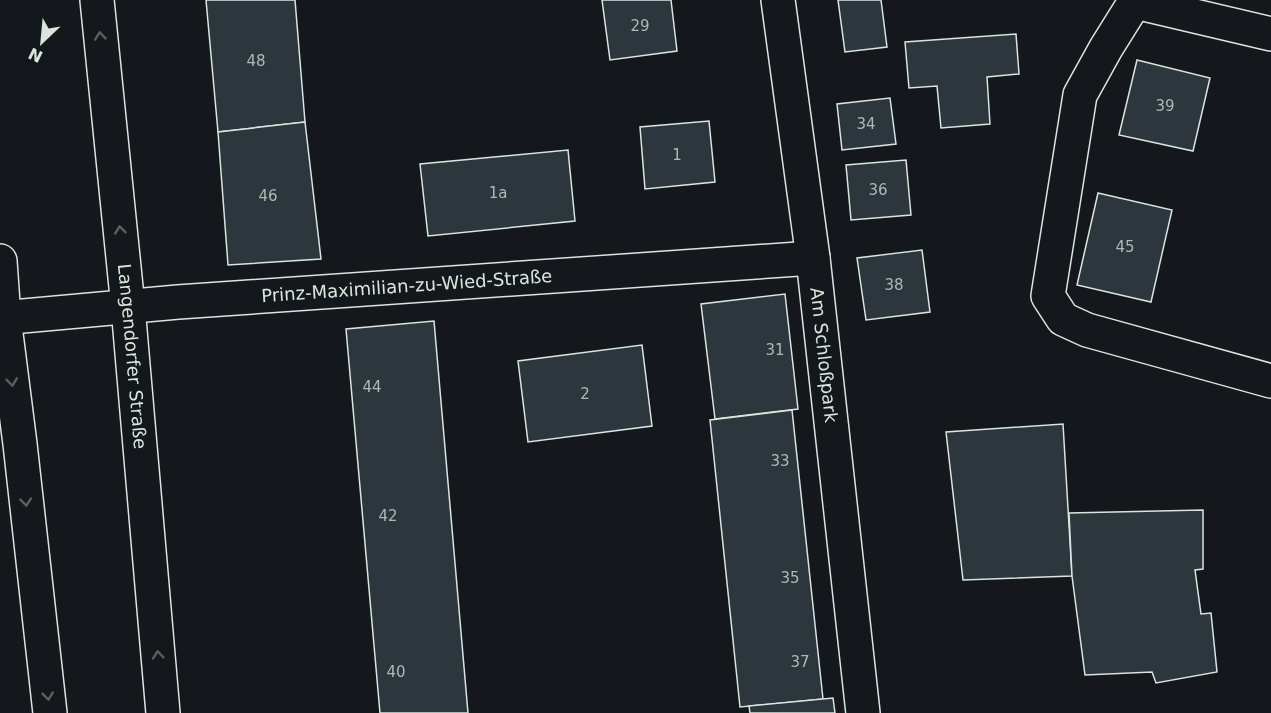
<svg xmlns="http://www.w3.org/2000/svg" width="1271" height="713" viewBox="0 0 1271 713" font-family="'DejaVu Sans',sans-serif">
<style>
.building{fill:#2c363c;stroke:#d8e6dc;stroke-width:1.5}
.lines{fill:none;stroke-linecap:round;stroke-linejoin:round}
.minor-casing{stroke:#d8e6dc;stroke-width:36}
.minor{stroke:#14181c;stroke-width:33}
.oneway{stroke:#59605f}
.labels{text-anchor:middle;stroke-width:4.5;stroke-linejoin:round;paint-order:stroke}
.number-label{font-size:15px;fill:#adbab4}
.street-label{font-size:18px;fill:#d8e6dc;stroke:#14181c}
</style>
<rect width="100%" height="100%" fill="#14181c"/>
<g class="building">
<path d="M206,0H295L305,122L218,132Z"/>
<path d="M602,0H671L677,51L610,60Z"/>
<path d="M838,0H881L887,47L845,52Z"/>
<path d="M1016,34L1019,74L987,77L990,124L941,128L937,86L909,88L905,42Z"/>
<path d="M1137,60L1210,78L1193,151L1119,135Z"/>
<path d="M890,98L896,144L842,150L837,104Z"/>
<path d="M709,121L715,182L645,189L640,127Z"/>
<path d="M305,122L321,259L228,265L218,132Z"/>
<path d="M568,150L575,221L428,236L420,164Z"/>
<path d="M906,160L911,215L851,220L846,165Z"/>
<path d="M1098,193L1172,210L1151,302L1077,285Z"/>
<path d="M922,250L930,312L866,320L857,258Z"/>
<path d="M785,294L798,409L715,419L701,304Z"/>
<path d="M434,321L468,713H380L346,329Z"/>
<path d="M642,345L652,426L528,442L518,361Z"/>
<path d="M792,410L823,699L740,707L710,420Z"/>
<path d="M1063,424L1072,576L963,580L946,432Z"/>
<path d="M1203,510V569L1195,570L1201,614L1211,613L1217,672L1156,683L1152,672L1085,675L1072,576L1069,513Z"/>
<path d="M833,698L835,713H750L749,706Z"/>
</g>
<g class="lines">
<defs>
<g id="minor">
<path id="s1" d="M97,0L128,307L163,713"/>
<path id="s2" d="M778,0L813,258L863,713"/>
<path d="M1136,0L1106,48L1080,95L1048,296L1063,319L1087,330L1271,381"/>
<path d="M1135,2L1271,34"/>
<path d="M0,261L4,318L20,444L50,713"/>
<path id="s3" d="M0,318L178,302L813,258"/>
</g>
</defs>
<use href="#minor" class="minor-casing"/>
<use href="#minor" class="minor"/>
</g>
<defs><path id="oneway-chevron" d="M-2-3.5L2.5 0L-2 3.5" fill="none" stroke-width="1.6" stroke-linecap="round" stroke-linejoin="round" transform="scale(1.5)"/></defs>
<g class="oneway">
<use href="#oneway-chevron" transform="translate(100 36) rotate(-96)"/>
<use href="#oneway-chevron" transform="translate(120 230) rotate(-96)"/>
<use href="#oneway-chevron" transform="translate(12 382) rotate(83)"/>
<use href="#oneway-chevron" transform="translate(26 502) rotate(84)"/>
<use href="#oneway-chevron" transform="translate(158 655) rotate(-95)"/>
<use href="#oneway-chevron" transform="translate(48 696) rotate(84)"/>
</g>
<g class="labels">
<g class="number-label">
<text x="640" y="31">29</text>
<text x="256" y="66">48</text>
<text x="1165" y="111">39</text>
<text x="866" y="129">34</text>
<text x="677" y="160">1</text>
<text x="878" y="195">36</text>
<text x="498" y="198">1a</text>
<text x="268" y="201">46</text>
<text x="1125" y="252">45</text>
<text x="894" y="290">38</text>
<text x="775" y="355">31</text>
<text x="372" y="392">44</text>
<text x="585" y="399">2</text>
<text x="780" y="466">33</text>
<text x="388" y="521">42</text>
<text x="790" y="583">35</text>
<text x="800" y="667">37</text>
<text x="396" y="677">40</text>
</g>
<g class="street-label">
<text dy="6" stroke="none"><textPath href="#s3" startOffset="408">Prinz-Maximilian-zu-Wied-Straße</textPath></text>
<text dy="6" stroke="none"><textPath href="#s1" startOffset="358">Langendorfer Straße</textPath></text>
<text dy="6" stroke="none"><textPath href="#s2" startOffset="358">Am Schloßpark</textPath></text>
</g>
</g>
<g transform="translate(42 42) rotate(206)" stroke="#14181c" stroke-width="4.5" paint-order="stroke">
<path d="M0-4.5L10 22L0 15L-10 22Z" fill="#d8e6dc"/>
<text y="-9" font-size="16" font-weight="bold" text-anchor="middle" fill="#d8e6dc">N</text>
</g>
</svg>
